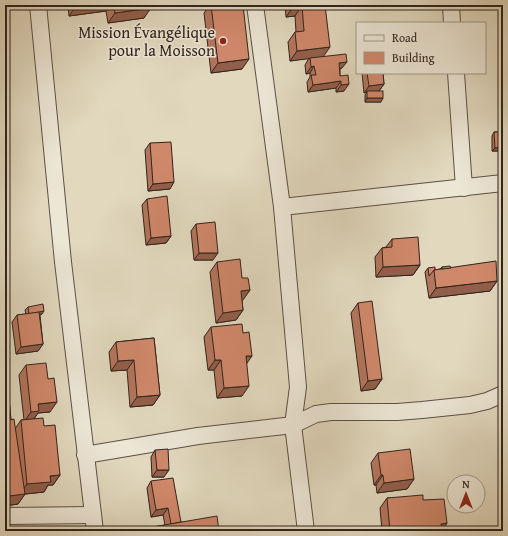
<svg xmlns="http://www.w3.org/2000/svg" width="508" height="536" viewBox="0 0 508 536" font-family="'Gentium Book Plus',serif">
<style>
.lines{fill:none;stroke-linecap:round;stroke-linejoin:round}
.minor-casing{stroke:#5d5045;stroke-width:18}
.minor{stroke:#ece6d5;stroke-width:16}
.wall{fill:#b3755c;stroke:#31231d}
.shaded-wall{fill:#925f4b;stroke:#31231d}
.building{fill:#d0886b;stroke:#31231d}
.poi-dot{fill:#8f2418;stroke:#ece6d5;stroke-width:1.5}
.labels{text-anchor:middle;stroke-width:3;stroke-linejoin:round;paint-order:stroke}
.poi-label{font-size:16px;fill:#31231d;stroke:#ece6d5;text-anchor:end}
</style>
<rect width="100%" height="100%" fill="#e1d8be"/>
<filter id="stains"><feTurbulence type="fractalNoise" baseFrequency=".005" numOctaves="4"/><feColorMatrix values="0 0 0 0 .2 0 0 0 0 .09 0 0 0 0 .02 0 0 0 .5 -.17"/></filter>
<radialGradient id="worn" r=".72"><stop offset=".6" stop-color="#630" stop-opacity="0"/><stop offset="1" stop-color="#630" stop-opacity=".3"/></radialGradient>
<g class="lines">
<defs>
<g id="minor">
<path d="M38,5L63,262L95,531"/>
<path d="M255,5L282,207L298,387L293,425L306,531"/>
<path d="M451,5L452,23"/>
<path d="M456,73L464,188"/>
<path d="M282,207L503,183"/>
<path d="M85,455L198,436L293,425L316,414L331,412H397L422,410L470,405L487,401L503,394"/>
<path d="M5,516L93,515"/>
</g>
</defs>
<use href="#minor" class="minor-casing"/>
<use href="#minor" class="minor"/>
</g>
<g class="wall">
<path d="M68,5H150L144,18L108,23L106,11L69,16Z"/>
<path d="M210,5H243L242,69L211,73L204,13Z"/>
<path d="M285,5H325L323,56L342,68L340,69V76L344,91L336,92V88L308,92L307,82L310,77V73L306,74L305,65L309,58L290,61L288,42L295,32H296L295,16L286,17Z"/>
<path d="M362,73H383L384,84L379,91H376L381,102H365V95L367,92L364,93Z"/>
<path d="M494,132H503V149L501,151H492V136Z"/>
<path d="M150,143L170,189L148,191L145,150Z"/>
<path d="M147,199L171,236L166,243L146,245L142,205Z"/>
<path d="M196,224L213,260H194L191,231Z"/>
<path d="M392,239L420,265L413,275L376,277L375,257L382,248L386,247Z"/>
<path d="M217,262L242,278L250,290L242,300L243,310L236,320L216,323L210,272Z"/>
<path d="M442,267L451,268L497,281L490,291L429,298L425,272L428,268L435,270L440,269Z"/>
<path d="M358,303L382,379L375,389L361,391L351,313Z"/>
<path d="M28,307L42,314L40,315L43,344L38,351L16,354L12,322L17,315L26,314L25,310Z"/>
<path d="M211,327L246,363L242,396L217,398L214,370H208L204,337Z"/>
<path d="M154,338L160,395L153,405L130,407L127,370L111,371L109,352L116,342Z"/>
<path d="M26,365L50,412L38,413L34,419L44,426L60,475L53,485H48L44,492L25,494L18,504L5,506V366L11,420L15,429L21,420H24L19,375Z"/>
<path d="M155,450L164,477H152L151,457Z"/>
<path d="M378,453L414,479L407,489L377,493L376,485H374L371,463Z"/>
<path d="M151,481L181,522L219,531H145L147,528L165,525L163,515L151,517L147,488Z"/>
<path d="M387,498L423,500L447,523L442,531H382L380,508Z"/>
</g>
<g class="shaded-wall">
<path d="M83,5H111L106,11L69,16L76,6Z"/>
<path d="M302,6L295,16L286,17L293,7Z"/>
<path d="M151,8L144,18L108,23L115,13Z"/>
<path d="M330,47L323,57L290,61L297,51Z"/>
<path d="M249,59L242,69L211,73L218,63Z"/>
<path d="M347,62L342,68L334,70L339,63Z"/>
<path d="M314,66L310,73L306,74L311,67Z"/>
<path d="M341,81L336,88L308,92L313,85Z"/>
<path d="M349,84L344,91L336,92L341,85Z"/>
<path d="M384,84L379,91L367,92V91V92L364,93L369,86Z"/>
<path d="M367,98H383L381,102H365Z"/>
<path d="M503,147L501,151H492L495,148Z"/>
<path d="M174,182L170,189L148,191L153,184Z"/>
<path d="M171,236L166,243L146,245L151,238Z"/>
<path d="M199,253H218L213,260H194Z"/>
<path d="M420,265L413,275L376,277L383,267Z"/>
<path d="M497,281L490,291L429,298L436,288Z"/>
<path d="M250,290L243,300L234,301L241,291Z"/>
<path d="M243,310L236,320L216,323L223,313Z"/>
<path d="M44,311L42,314L27,317L29,314Z"/>
<path d="M43,344L38,351L16,354L21,347Z"/>
<path d="M246,356H252L245,366Z"/>
<path d="M134,360L127,370L111,371L118,361Z"/>
<path d="M215,360H221L214,370H208Z"/>
<path d="M382,379L375,389L361,391L368,381Z"/>
<path d="M249,386L242,396L217,398L224,388Z"/>
<path d="M160,395L153,405L130,407L137,397Z"/>
<path d="M57,402L50,412L38,413L32,421L24,422L31,412L38,404Z"/>
<path d="M157,470H169L164,477H152Z"/>
<path d="M60,475L53,485H48L44,492L25,494L18,504L5,506V502L9,496L20,494L27,484L50,476Z"/>
<path d="M381,475H383L376,485H374Z"/>
<path d="M414,479L407,489L377,493L384,483Z"/>
<path d="M168,508L163,515L151,517L156,510Z"/>
<path d="M447,523L441,531V524Z"/>
</g>
<g class="building">
<path d="M114,5H150L151,8L115,13Z"/>
<path d="M211,5H243L249,59L218,63Z"/>
<path d="M293,5H325L330,47L297,51L295,32L304,31L302,6L293,7Z"/>
<path d="M346,54L347,62L339,63L340,76L348,75L349,84L341,85V81L313,85L311,75H316L314,66L311,67L310,58Z"/>
<path d="M367,73H383L384,84L369,86Z"/>
<rect x="367" y="91" width="16" height="7"/>
<path d="M494,132H503V147L495,148Z"/>
<path d="M171,142L174,182L153,184L150,143Z"/>
<path d="M167,196L171,236L151,238L147,199Z"/>
<path d="M215,222L218,253H199L196,224Z"/>
<path d="M418,237L420,265L383,267L382,248L392,247V239Z"/>
<path d="M240,259L242,278H248L250,290L241,291L243,310L223,313L217,262Z"/>
<path d="M496,261L497,281L436,288L434,270Z"/>
<path d="M450,266L451,268L442,269V267Z"/>
<path d="M435,267V270H434L429,276L428,268Z"/>
<path d="M372,301L382,379L368,381L358,303Z"/>
<path d="M43,304L44,311L29,314L28,307Z"/>
<path d="M39,312L43,344L21,347L17,315Z"/>
<path d="M242,324L243,333L249,332L252,356H246L249,386L224,388L221,360H215L211,327Z"/>
<path d="M154,338L160,395L137,397L134,360L118,361L116,342Z"/>
<path d="M46,363L48,379L54,378L57,402L38,404L39,411L31,412L26,365Z"/>
<path d="M5,366H6L11,420L5,421Z"/>
<path d="M43,418L44,426L55,425L60,475L50,476L51,482L27,484L21,420Z"/>
<path d="M14,419L25,494L9,496L5,470V421Z"/>
<path d="M168,449L169,470H157L155,450Z"/>
<path d="M410,449L414,479L384,483L383,475H381L378,453Z"/>
<path d="M173,478L181,522L171,524L168,508L156,510L151,481Z"/>
<path d="M423,495V500L444,499L447,523L441,524L442,531H390L387,498Z"/>
<path d="M217,516L219,531H147V528Z"/>
</g>
<circle class="poi-dot" cx="223" cy="41" r="4"/>
<g class="labels">
<g class="poi-label">
<text x="215" y="38">Mission Évangélique<tspan x="215" dy="18">pour la Moisson</tspan></text>
</g>
</g>
<rect width="508" height="536" fill="none" stroke="#e1d8be" stroke-width="20"/>
<rect x="6" y="6" width="496" height="524" fill="none" stroke="#31231d" stroke-width="2"/>
<rect x="10" y="10" width="488" height="516" fill="none" stroke="#31231d"/>
<rect x="356" y="22" width="130" height="52" fill="#ece6d5" stroke="#a1988b"/>
<rect x="364" y="35" width="20" height="6" fill="#ece6d5" stroke="#a1988b"/>
<text x="392" y="42" font-size="12" fill="#31231d">Road</text>
<rect x="364" y="52" width="20" height="12" fill="#d0886b" stroke="#a1988b"/>
<text x="392" y="62" font-size="12" fill="#31231d">Building</text>
<g transform="translate(466 494)"><circle r="19" fill="#ece6d5" stroke="#a1988b"/>
<path d="M0-3L7 15L0 10L-7 15Z" fill="#8f2418"/>
<text y="-6" font-size="11" font-weight="bold" text-anchor="middle" fill="#31231d">N</text>
</g>
<rect width="100%" height="100%" filter="url(#stains)"/>
<rect width="100%" height="100%" fill="url(#worn)"/>
</svg>
